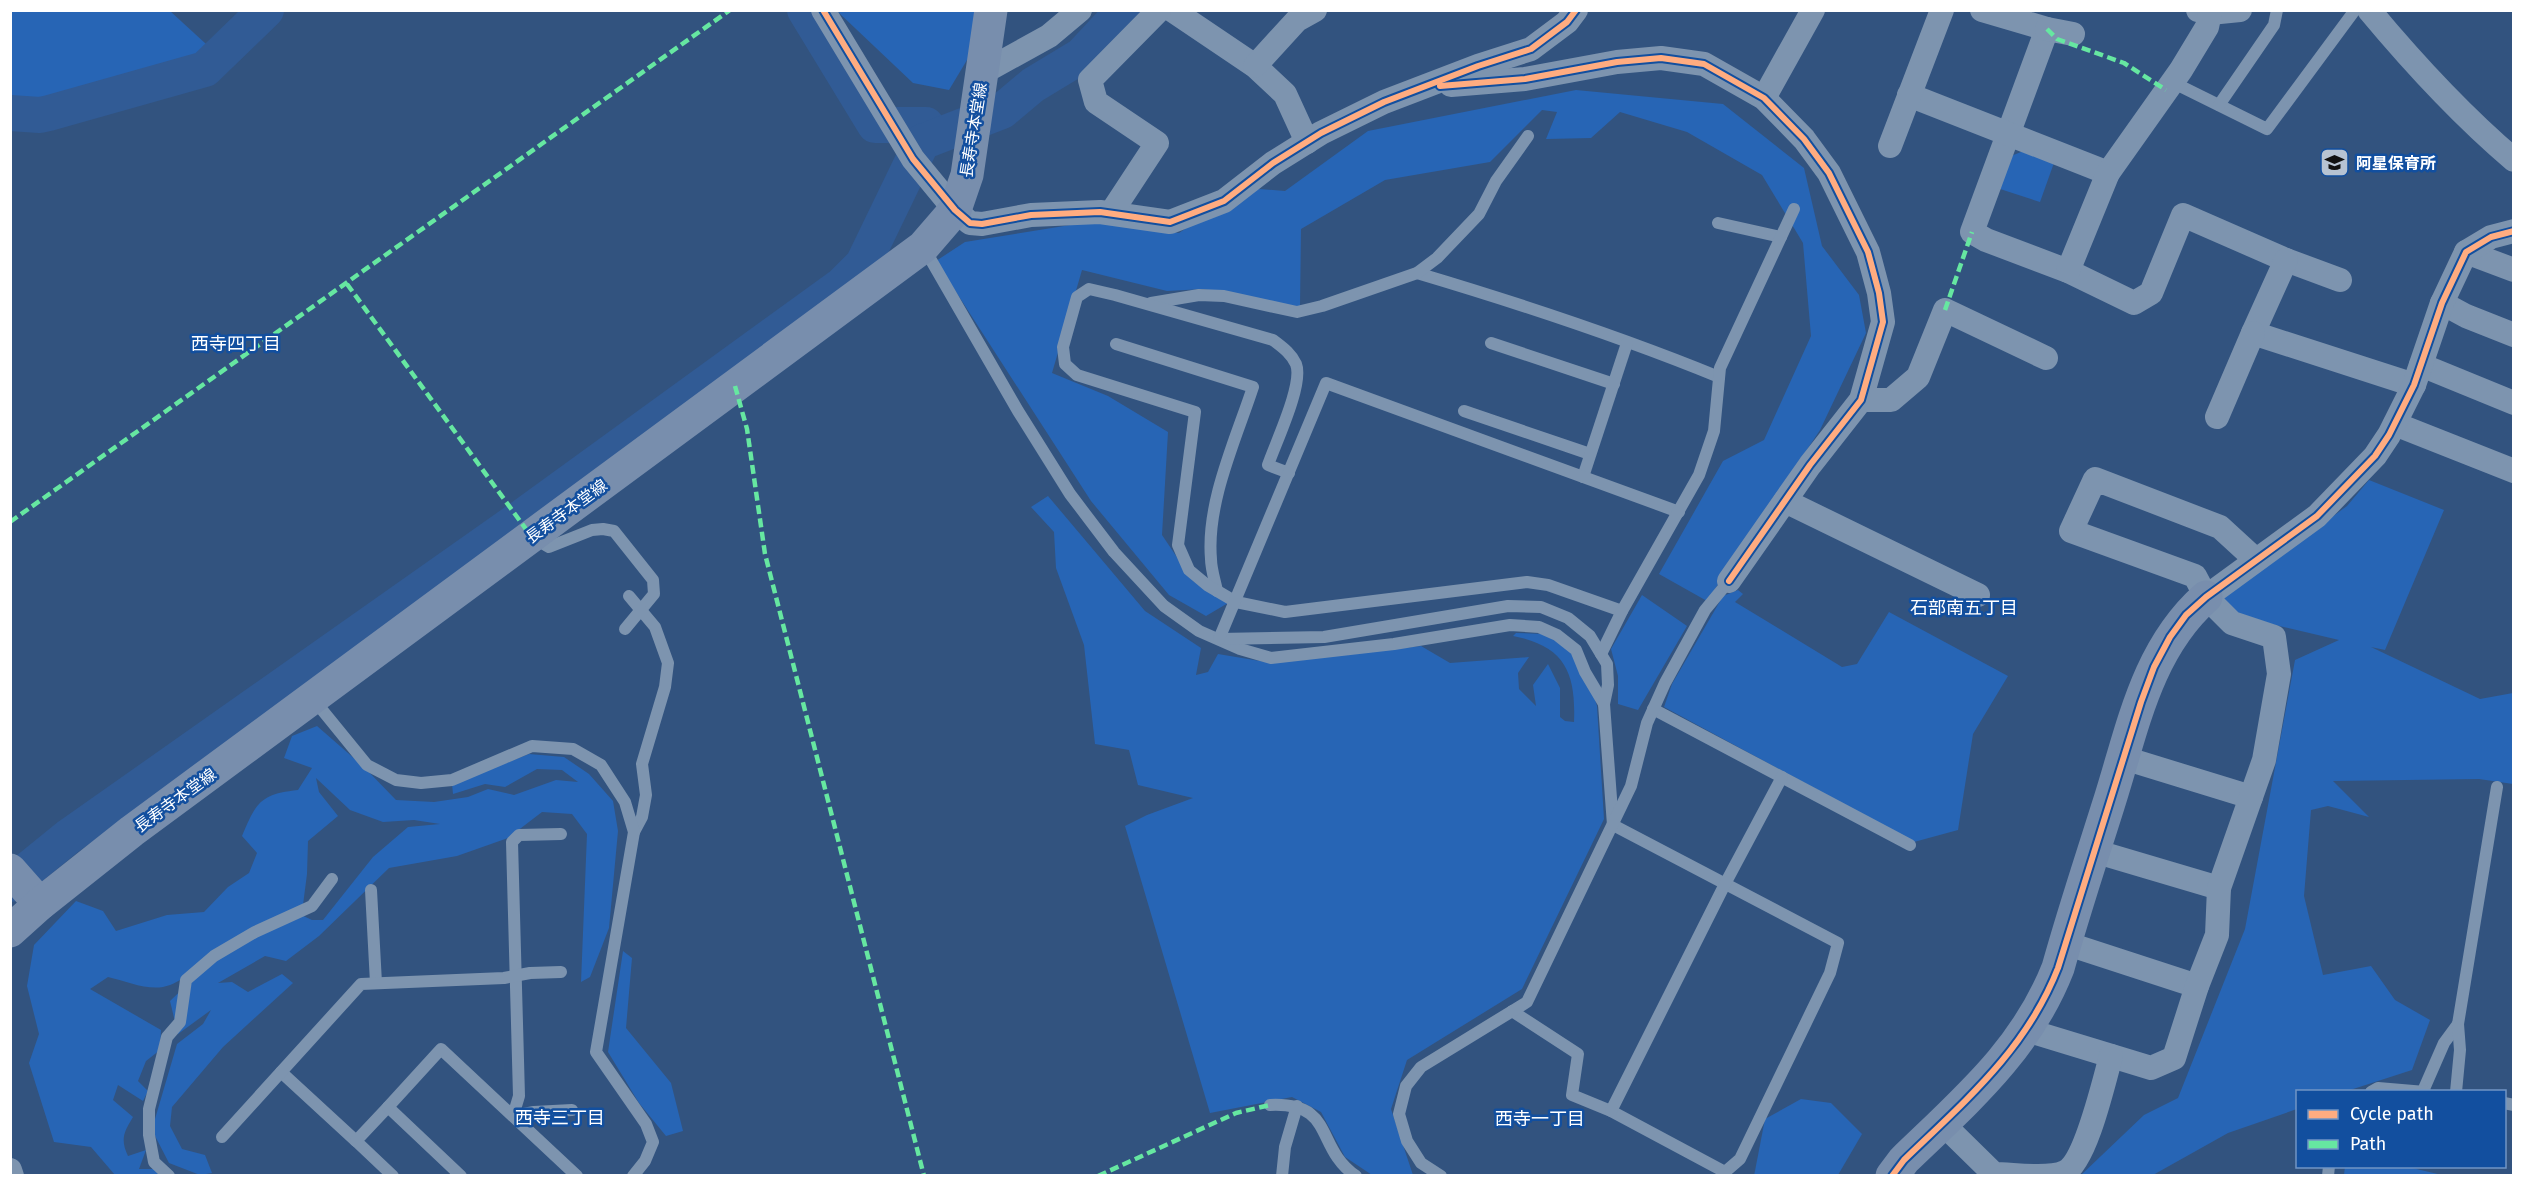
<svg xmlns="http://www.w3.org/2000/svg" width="2524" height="1186" viewBox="0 0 2524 1186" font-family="'Fira Sans','Noto Sans JP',sans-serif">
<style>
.green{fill:#2765b5}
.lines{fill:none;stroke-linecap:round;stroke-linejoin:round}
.river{stroke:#315b95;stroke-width:36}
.lane{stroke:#7d94af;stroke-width:12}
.street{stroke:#7d94af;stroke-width:24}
.secondary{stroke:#788ead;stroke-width:33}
.quiet{stroke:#66e7a1;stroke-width:4.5;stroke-dasharray:9 4.5;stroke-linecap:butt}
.cycleway-casing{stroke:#124f9f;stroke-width:10}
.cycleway{stroke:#ffac80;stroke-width:6}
.labels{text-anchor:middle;stroke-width:5;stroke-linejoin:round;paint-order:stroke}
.street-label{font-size:16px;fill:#fff;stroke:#124f9f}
.poi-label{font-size:16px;font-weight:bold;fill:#fff;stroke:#124f9f;text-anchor:start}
.neighbourhood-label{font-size:18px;fill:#fff;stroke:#124f9f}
</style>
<rect width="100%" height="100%" fill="#32537f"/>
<g class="green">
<path d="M11,10L170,11L206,44L191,83L68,114L11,124Z"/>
<path d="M837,11H978L973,50L949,90L913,83Z"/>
<path d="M1576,90L1723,104L1804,168L1822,246L1859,295L1866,333L1820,430L1707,601L1659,574L1723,461L1764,440L1811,336L1803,243L1762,175L1687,132L1620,112L1591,138L1546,139L1557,112L1542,110L1490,162L1385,180L1301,229L1300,307L1203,289L1167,291L1082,270L1052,373L1108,396L1168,432L1162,535L1193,581L1228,603L1206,616L1169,595L1091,501L936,261L965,242L1095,221L1179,233L1246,188L1285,191L1368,131Z"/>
<path d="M2026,150L2055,160L2040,202L1997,188L2011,156Z"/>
<path d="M2369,480L2444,510L2385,650L2371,647L2480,699L2513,693V784L2479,779L2333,781L2369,817L2328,806L2311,810L2304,896L2323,975L2371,966L2395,1000L2430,1020L2412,1070L2347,1091L2298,1092L2297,1109L2228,1133L2153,1175L2080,1176L2144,1115L2178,1098L2245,929L2295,660L2339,640L2232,615L2220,599L2347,506Z"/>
<path d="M1048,496L1145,611L1201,648L1196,675L1208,672L1218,654L1272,663L1421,646L1450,663L1529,657L1518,673L1519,689L1536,706L1533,685L1548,664L1560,688V717L1565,721L1574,722C1576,673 1565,646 1513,636L1516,633L1544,634L1582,656L1597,706L1604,819L1522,989L1407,1060L1391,1109L1413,1175H1372L1345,1157L1321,1112L1292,1097L1210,1113L1125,826L1147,815L1193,798L1138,785L1129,750L1095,744L1084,645L1056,568L1054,532L1031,507Z"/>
<path d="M1738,590L1743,594L1735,602L1842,667L1857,664L1889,612L2008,676L1973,734L1958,830L1914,842L1664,707L1672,684L1723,596Z"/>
<path d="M1642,595L1687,626L1638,710L1618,704V676L1611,649Z"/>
<path d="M317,726L364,767L396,800L434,802L468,797L488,789L514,795L556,780L578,782L562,770L537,769L505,787L485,784L453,794L452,784L529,754L564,757L589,774L613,801L618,831L609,928L590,977L581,982L587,834L572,814L542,812L508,838L457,856L389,868L319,936L286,961L265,956L218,983L232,982L248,992L282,974L293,983L223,1047L172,1107L170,1126L182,1149L205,1155L212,1173L200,1175L169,1163L154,1134L155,1119L177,1044L203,1024L211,1010L178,1034L170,1001L221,952L297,913L312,920H323L373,857L408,827L440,824L414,820L383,822L350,810L316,778L319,792L338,816L308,841L307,874L303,905C272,920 242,936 213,955C197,966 183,983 163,987C146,990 125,981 108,977L90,989L161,1030L160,1050L146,1061L138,1081L148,1091L143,1101L118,1085L113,1100L133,1117C124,1132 120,1139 128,1156L146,1150L139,1169H154L159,1175H115L91,1147L54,1142L29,1063L39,1034L27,986L34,945L76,901L103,911L116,931L167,915L204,912L228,887L249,873L257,853L242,836C256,803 260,794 298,790L312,768L284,758L292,736Z"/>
<path d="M623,951L632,958L626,1028L671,1083L683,1131L666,1136L639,1103L608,1052Z"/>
<path d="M1801,1099L1831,1103L1862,1134L1838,1175L1754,1176L1765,1119Z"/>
<path d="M2345,1166L2408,1167L2442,1175H2344Z"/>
</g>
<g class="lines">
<g class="river">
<path d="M805,10L875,125H926"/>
<path d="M10,113L40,115L49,113L205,69L266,10"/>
<path d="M10,884L68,837L518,520L842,285L863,264L922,142L1002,111L1033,85L1081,56L1124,10"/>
</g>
<g class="lane">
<path d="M2172,82L2267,129L2355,10"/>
<path d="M2219,105L2274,25L2277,10"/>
<path d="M1718,223L1781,237"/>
<path d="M924,248L1018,411L1070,494L1114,552L1164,606L1199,631L1240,649L1271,658L1394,644L1510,625L1539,627L1557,635L1576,650L1585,672L1604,704"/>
<path d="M1417,273C1518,303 1621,337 1719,377"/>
<path d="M1151,303L1199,295L1224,296L1297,312L1322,306L1417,273L1437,258L1479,214L1496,181L1528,136"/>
<path d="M1491,343L1614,384"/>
<path d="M1116,344L1253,387C1236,439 1206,503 1211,559C1211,569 1215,581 1217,591"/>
<path d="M1464,411L1590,454"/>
<path d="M1289,473L1268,465C1275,444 1304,384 1296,364C1291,353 1282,347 1273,340L1115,295L1089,289L1077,297L1063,347L1065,364L1077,375L1195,412L1178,545L1189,570L1207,585L1236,602L1285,612L1527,582L1548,585L1622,611"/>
<path d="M1583,477L1627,343"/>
<path d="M532,537L549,547L592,530L603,529L614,531L653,580L654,594L625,629"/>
<path d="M629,596L655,627L668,663L665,687L642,764L646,795L642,817L634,832"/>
<path d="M1219,639L1324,637L1508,606L1541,607L1568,618L1590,636L1607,664L1608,685L1604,704L1613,825L1838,943L1830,973L1740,1159L1725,1172L1611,1111L1572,1095L1578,1054L1512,1011"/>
<path d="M1219,639L1326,383L1679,512"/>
<path d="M1601,654L1622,611L1699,475L1714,431L1720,368L1794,209"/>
<path d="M314,700L367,765L396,780L421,783L452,780L532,746L573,749L601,765L625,802L634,832L596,1052L646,1124L653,1142L645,1161L633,1176"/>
<path d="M1653,709L1910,845"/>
<path d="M561,834L519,835L512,842L519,1096L513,1116L534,1112L572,1110"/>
<path d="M371,890L376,983"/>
<path d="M281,1072L356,1141"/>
<path d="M2423,1091L2444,1043L2458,1024"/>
<path d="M2371,1092L2378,1088L2425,1092"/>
<path d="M2456,1092L2460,1050L2458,1024L2497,787"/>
<path d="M2504,1103L2514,1105"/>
<path d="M1270,1105C1336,1102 1314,1147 1356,1176"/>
<path d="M388,1107L356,1141L393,1176"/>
<path d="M1611,1111L1725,884L1782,777"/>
<path d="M222,1137L361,984L504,978L530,973L561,972"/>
<path d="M169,1176L154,1162L149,1135V1109L167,1037L180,1022L186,980L214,956L255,932L312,906L332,879"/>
<path d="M461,1176L388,1107L441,1049L577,1176"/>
<path d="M1282,1176L1285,1147L1297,1106"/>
<path d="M1441,1176L1421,1163L1407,1141L1399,1114L1406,1086L1421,1067L1527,1002L1631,786L1647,723L1665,683L1705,610L1729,581"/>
<path d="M2328,1176L2329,1166"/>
</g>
<g class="street">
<path d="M823,10L913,159L955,210L970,223L982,224L1031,215L1100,212L1170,222L1224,201L1273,163L1321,133L1384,102L1478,66L1531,49L1567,22L1576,10"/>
<path d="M1172,10L1255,66L1285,94L1307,142"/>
<path d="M1982,10L2047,29L1972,232L1986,240L2068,271L2134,303L2151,293L2183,215L2286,260L2340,280"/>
<path d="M2198,10L2210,13L2240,10"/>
<path d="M2369,10C2414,64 2461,115 2514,160"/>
<path d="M2047,29L2073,34"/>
<path d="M1255,66L1297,20L1315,10"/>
<path d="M982,73L1049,36L1080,10"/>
<path d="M1451,85L1525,79L1617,62L1661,58L1704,64L1764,98L1804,139L1829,173L1868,252L1879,293L1883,322L1861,400L1810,465L1729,581"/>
<path d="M1909,95L2108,173"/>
<path d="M1764,98L1813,10"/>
<path d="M1890,146L1942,10"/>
<path d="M1111,213L1157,143L1096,102L1090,80L1159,10"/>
<path d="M2466,252L2514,270"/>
<path d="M2286,260L2253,333L2414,385"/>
<path d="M2068,271L2108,173L2181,70L2207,27L2210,13"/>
<path d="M2442,303L2466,316L2514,335"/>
<path d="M2421,365L2514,403"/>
<path d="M1861,400H1891L1918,377L1945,310L2046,358"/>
<path d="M2217,417L2253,333"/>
<path d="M2395,424L2514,471"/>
<path d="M1785,501L1978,595"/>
<path d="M2206,597L2317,516L2375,456L2389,435L2414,385L2442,303L2466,252L2491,237L2514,231"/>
<path d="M2124,758L2251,797"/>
<path d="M2094,851L2219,888"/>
<path d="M2065,943L2197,986"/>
<path d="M2026,1030L2151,1068L2174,1058L2197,986L2217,935L2219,888L2264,760L2279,674L2274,637L2232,623L2206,597L2195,576L2071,531L2095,479L2220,527L2256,560"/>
<path d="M1943,1124L1994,1174C2013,1174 2049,1180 2065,1172C2086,1161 2104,1081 2111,1056"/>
<path d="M10,1170L12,1176"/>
</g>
<g class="secondary">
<path d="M10,870L40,904"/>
<path d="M10,931L40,904L132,831L923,247L955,210L967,175L991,10"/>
<path d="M1892,1176L1904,1160C1965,1101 2026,1050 2058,968C2073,914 2091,860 2108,806C2132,732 2145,651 2206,597"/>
</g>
<g class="quiet">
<path d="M2047,29L2057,39L2124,63L2166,90"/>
<path d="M347,284L531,536"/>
<path d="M1945,310L1972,232"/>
<path d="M735,386L747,429L765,554L924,1176"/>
<path d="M10,522L730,10"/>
<path d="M1098,1176L1236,1113L1270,1105"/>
</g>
<defs>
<g id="cycleway">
<path d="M823,10L913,159L955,210L970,223L982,224L1031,215L1100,212L1170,222L1224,201L1273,163L1321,133L1384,102L1478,66L1531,49L1567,22L1576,10"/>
<path d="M1440,86L1525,79L1617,62L1661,58L1704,64L1764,98L1804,139L1829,173L1868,252L1879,293L1883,322L1861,400L1810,465L1729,581"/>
<path d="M1892,1176L1904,1160C1965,1101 2026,1050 2058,968L2141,702L2154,667L2170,637L2186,615L2206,597L2317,516L2375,456L2389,435L2414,385L2442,303L2466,252L2491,237L2514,231"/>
</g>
</defs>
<use href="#cycleway" class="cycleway-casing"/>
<use href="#cycleway" class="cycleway"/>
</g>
<defs>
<symbol id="school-square" viewBox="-11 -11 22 22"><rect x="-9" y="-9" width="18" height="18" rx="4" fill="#b7c3d2" stroke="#124f9f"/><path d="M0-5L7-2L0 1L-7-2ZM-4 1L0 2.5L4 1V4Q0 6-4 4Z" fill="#111"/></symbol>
</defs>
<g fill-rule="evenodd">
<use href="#school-square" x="2318" y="146" width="33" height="33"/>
</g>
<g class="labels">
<g class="street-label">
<text transform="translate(973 130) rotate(-81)" y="6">長寿寺本堂線</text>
<text transform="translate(566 511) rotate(-36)" y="6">長寿寺本堂線</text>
<text transform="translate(175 800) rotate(-36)" y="6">長寿寺本堂線</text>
</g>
<g class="poi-label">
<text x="2356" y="169">阿星保育所</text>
</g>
<g class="neighbourhood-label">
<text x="236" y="350">西寺四丁目</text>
<text x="1964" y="614">石部南五丁目</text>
<text x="560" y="1124">西寺三丁目</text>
<text x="1540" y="1125">西寺一丁目</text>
</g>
</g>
<rect width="2524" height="1186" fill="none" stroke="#ffffff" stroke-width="24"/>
<rect x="2296" y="1090" width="210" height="78" fill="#124f9f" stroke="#7195c5" stroke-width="1.5"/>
<rect x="2308" y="1110" width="30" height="9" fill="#ffac80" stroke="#7195c5" stroke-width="1.5"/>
<text x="2350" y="1120" font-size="18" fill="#ffffff">Cycle path</text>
<rect x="2308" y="1140" width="30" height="9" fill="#66e7a1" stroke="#7195c5" stroke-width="1.5"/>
<text x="2350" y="1150" font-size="18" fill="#ffffff">Path</text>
</svg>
